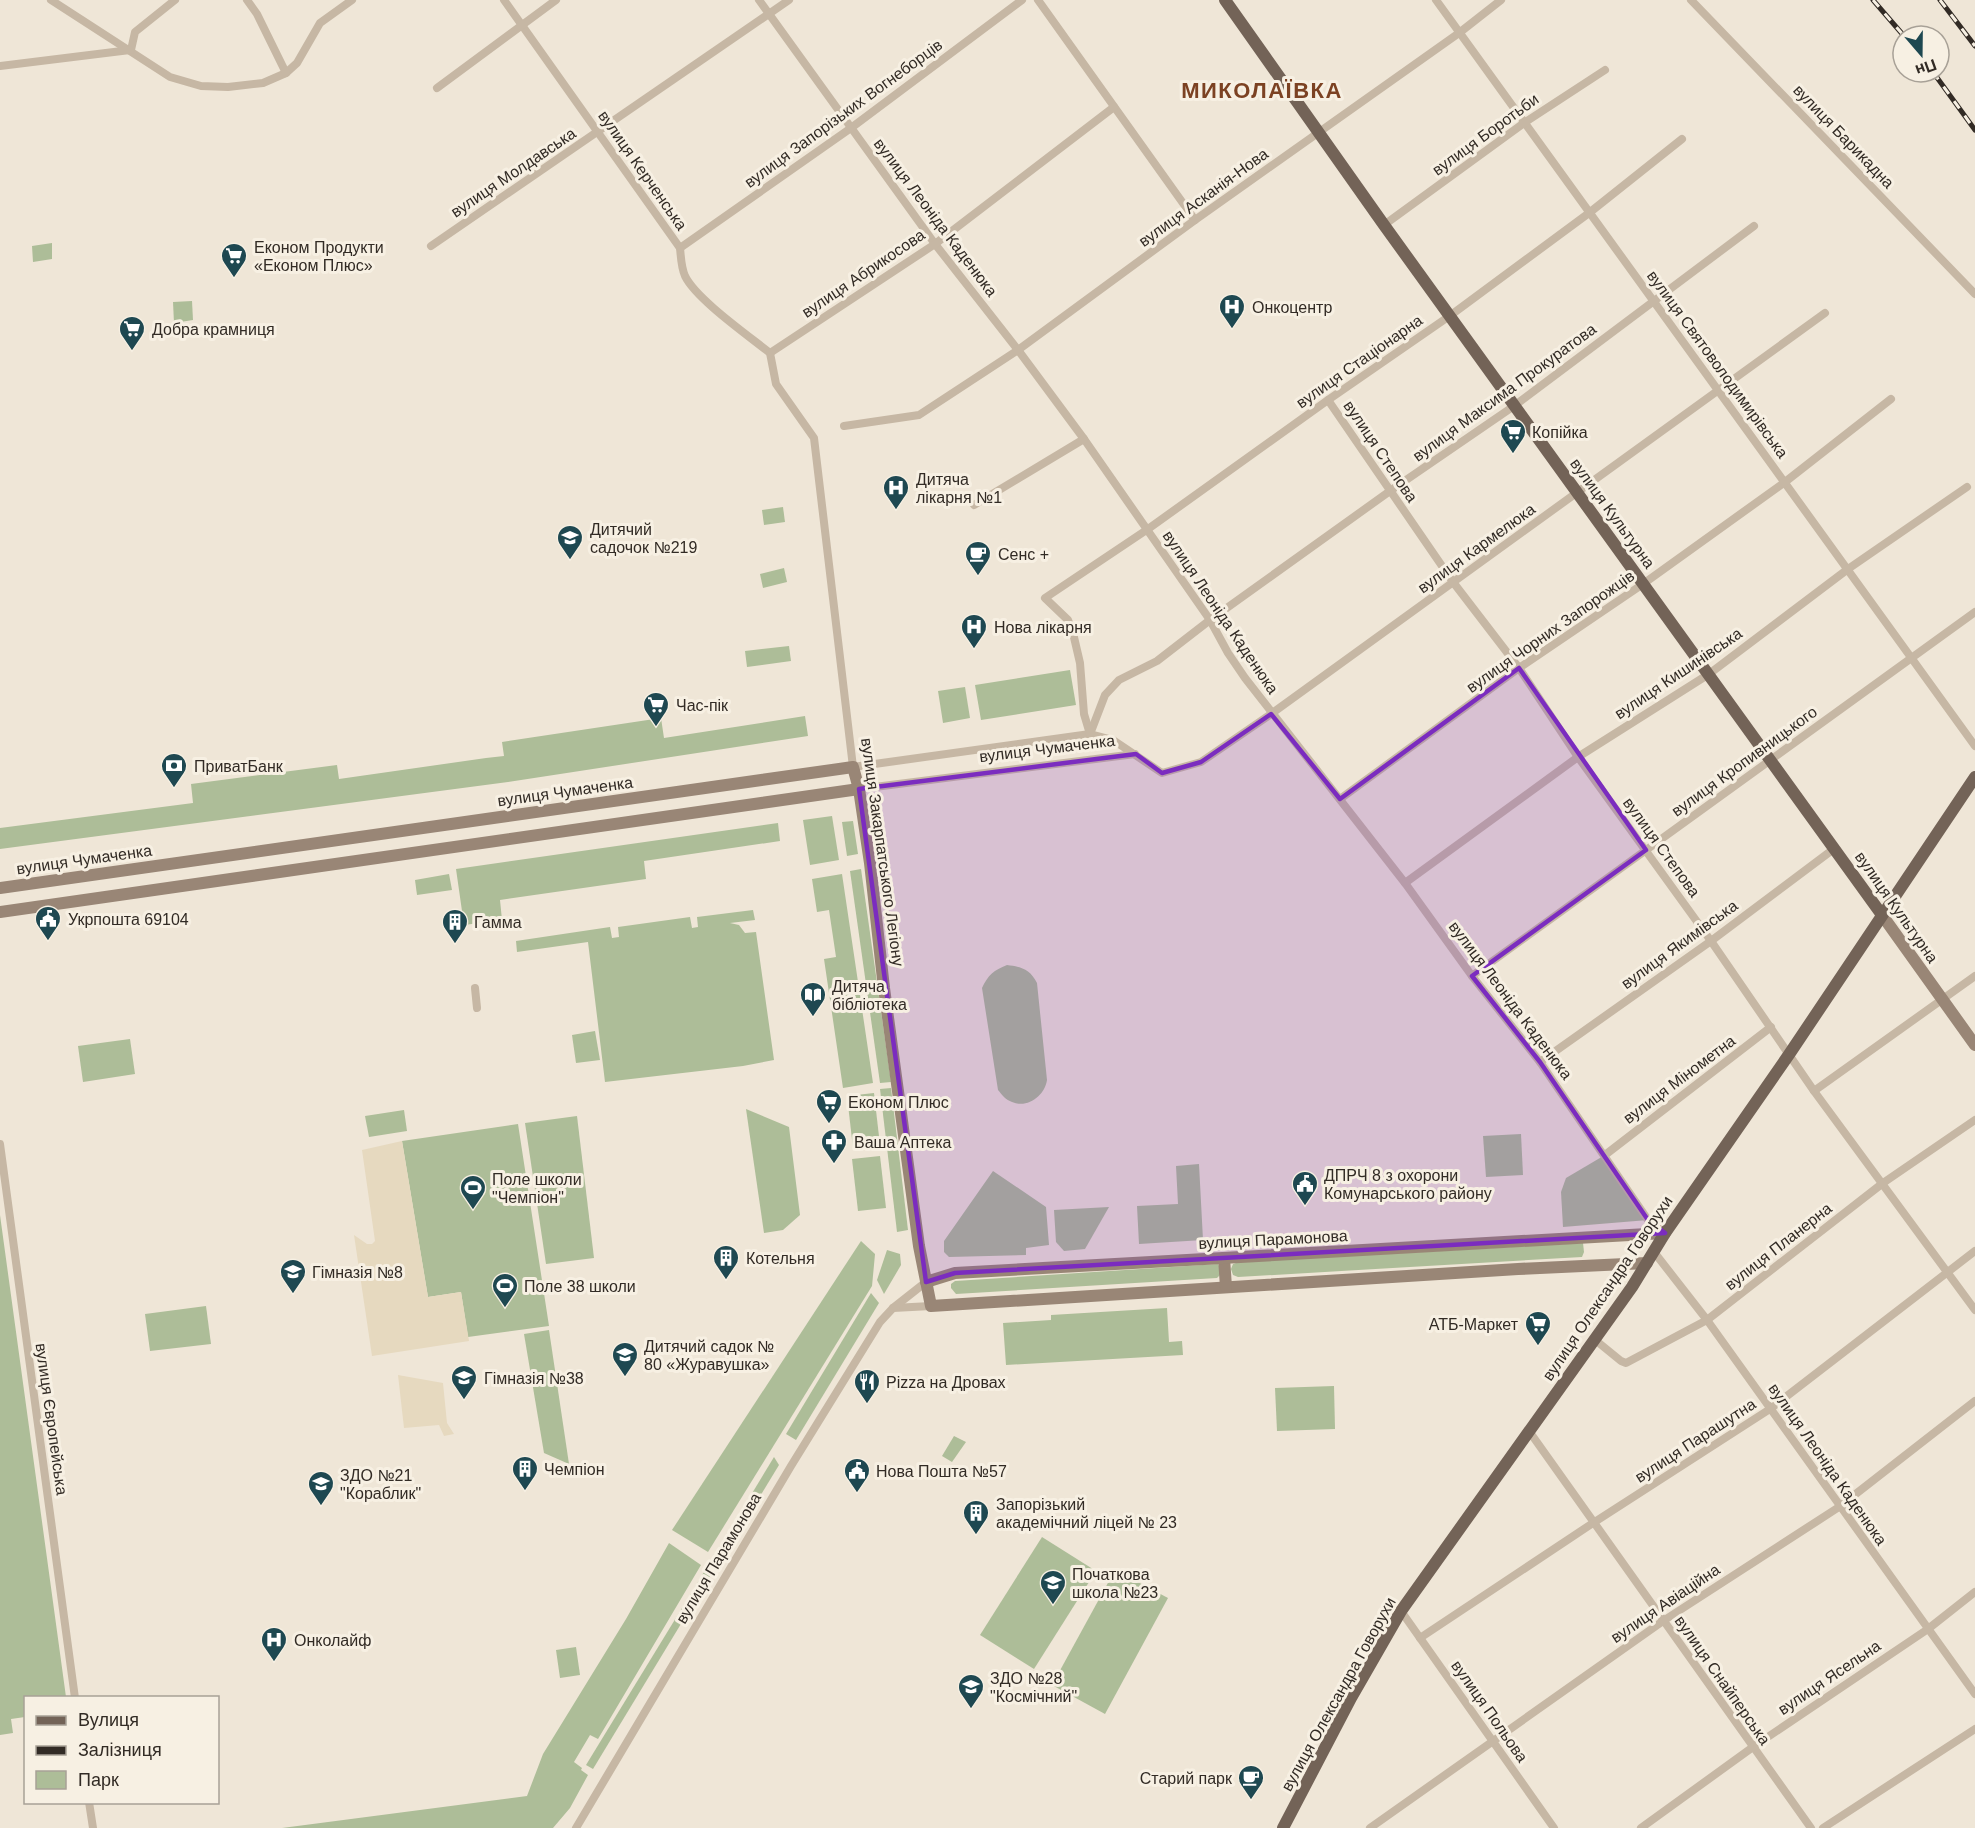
<svg xmlns="http://www.w3.org/2000/svg" width="1975" height="1828" viewBox="0 0 1975 1828" font-family="Helvetica,sans-serif">
<style>
.green{fill:#adbd98}
.plaza{fill:#e6d9bf}
.lines{fill:none;stroke-linecap:round;stroke-linejoin:round}
.street{stroke:#c6b7a4;stroke-width:8}
.secondary{stroke:#998676;stroke-width:12}
.primary{stroke:#736357;stroke-width:12}
.rail-casing{stroke:#322b25;stroke-width:5}
.rail{stroke:#f7f0e3;stroke-width:3;stroke-dasharray:9;stroke-linecap:butt}
.marked{fill:#7b2cbf;fill-opacity:0.2;stroke:#7b2cbf;stroke-width:4.5;stroke-linejoin:round}
.labels{text-anchor:middle;stroke-width:6;stroke-linejoin:round;paint-order:stroke}
.street-label{font-size:16px;fill:#322b25;stroke:#f7f0e3}
.poi-label{font-size:16px;fill:#322b25;stroke:#f7f0e3;text-anchor:start}
.district-label{font-size:22px;font-weight:bold;letter-spacing:1.5px;fill:#7c4223;stroke:#f7f0e3}
</style>
<rect width="100%" height="100%" fill="#efe6d7"/>
<g class="green">
<path d="M52,243V259L33,262L32,246Z"/>
<path d="M192,301L193,320L174,323L173,302Z"/>
<path d="M783,507L785,522L764,525L762,510Z"/>
<path d="M784,568L787,582L763,588L760,574Z"/>
<path d="M789,646L791,661L747,667L745,651Z"/>
<path d="M1070,670L1076,705L981,720L975,685Z"/>
<path d="M965,687L970,718L943,723L938,691Z"/>
<path d="M805,716L808,736L508,782L0,849V828L193,803L191,784L337,765L339,779L486,758L504,756L502,742L661,718L664,738Z"/>
<path d="M832,816L839,860L810,865L803,820Z"/>
<path d="M853,821L858,854L847,856L842,822Z"/>
<path d="M778,823L780,841L644,861L646,879L500,900L502,920L464,925L456,869Z"/>
<path d="M861,869L891,1082L880,1083L850,871Z"/>
<path d="M449,874L452,890L417,895L415,880Z"/>
<path d="M842,874L873,1083L843,1088L824,959L836,957L829,910L817,912L812,879Z"/>
<path d="M753,910L755,920L730,923L739,925L745,933L756,932L774,1060L743,1066L605,1082L588,942L517,952L516,941L610,927L612,938L619,937L618,927L690,917L692,928L698,927L697,917Z"/>
<path d="M1007,965C1022,967 1030,969 1037,983L1047,1080C1045,1095 1028,1109 1012,1102C1006,1100 1002,1095 998,1090L982,988C988,975 994,970 1007,965Z"/>
<path d="M595,1031L600,1060L576,1063L572,1035Z"/>
<path d="M130,1039L135,1074L83,1082L78,1046Z"/>
<path d="M891,1088L908,1230L897,1232L880,1089Z"/>
<path d="M874,1093L880,1145L853,1148L847,1096Z"/>
<path d="M746,1109L789,1127L800,1215L783,1230L764,1233Z"/>
<path d="M404,1110L407,1131L369,1137L365,1116Z"/>
<path d="M577,1116L594,1258L546,1264L525,1123Z"/>
<path d="M518,1124L549,1326L468,1337L461,1292L428,1297L402,1141Z"/>
<path d="M1521,1134L1523,1175L1486,1177L1483,1136Z"/>
<path d="M1605,1155L1648,1220L1563,1227L1561,1192L1566,1178Z"/>
<path d="M880,1156L886,1208L858,1211L852,1159Z"/>
<path d="M1199,1164L1203,1240L1139,1244L1137,1206L1178,1204L1176,1166Z"/>
<path d="M993,1171L1046,1207L1049,1245L1026,1248V1255L949,1257L944,1252V1241Z"/>
<path d="M1109,1207L1085,1249L1064,1251L1056,1242L1054,1210Z"/>
<path d="M0,1215L66,1697L26,1698L25,1717L11,1719L13,1733L0,1735Z"/>
<path d="M861,1241L875,1254L872,1286L708,1552L672,1530Z"/>
<path d="M1583,1243L1584,1252L1582,1257L1238,1277L1233,1275L1231,1269L1233,1264L1239,1262Z"/>
<path d="M887,1250L900,1254L901,1265L884,1294L877,1280Z"/>
<path d="M1218,1264L1220,1268V1275L1217,1278L956,1294L951,1288V1284L955,1281Z"/>
<path d="M871,1293L879,1303L796,1440L786,1434Z"/>
<path d="M206,1306L211,1344L150,1351L145,1314Z"/>
<path d="M1167,1308L1169,1342L1182,1341L1183,1355L1006,1365L1003,1323L1051,1320V1315Z"/>
<path d="M549,1330L569,1464L544,1453L524,1334Z"/>
<path d="M1334,1386L1335,1429L1277,1431L1275,1388Z"/>
<path d="M954,1436L966,1442L952,1462L942,1456Z"/>
<path d="M774,1457L779,1465L720,1562L713,1558Z"/>
<path d="M1042,1537L1096,1571L1034,1669L980,1635Z"/>
<path d="M669,1543L701,1565L598,1739L590,1735L574,1762L582,1768L581,1770L588,1775L570,1808L553,1828H282L527,1796L543,1754L626,1619Z"/>
<path d="M1115,1570L1168,1598L1105,1714L1052,1685Z"/>
<path d="M704,1572L710,1576L593,1769L586,1765Z"/>
<path d="M576,1647L580,1675L560,1678L556,1650Z"/>
</g>
<g class="plaza">
<path d="M402,1141L428,1297L461,1292L469,1341L372,1356L354,1235L367,1244H372L375,1241L362,1150Z"/>
<path d="M398,1375L443,1383L447,1423L454,1434L444,1436L439,1425L404,1428Z"/>
</g>
<g class="lines">
<g class="street">
<path d="M51,0L170,77L201,86L228,87L263,83L286,73L297,63L320,23L352,0"/>
<path d="M247,0L257,14L286,73"/>
<path d="M504,0L680,248C681,257 681,267 685,276C696,299 749,336 770,353L776,384L814,438L853,767L1090,734L1113,740L1162,773L1201,762L1271,714L1825,313"/>
<path d="M759,0L935,244L1018,350L1084,439L1210,620L1228,653L1245,678L1405,883L1472,976L1540,1062L1648,1220L1665,1233"/>
<path d="M1038,0L1195,220"/>
<path d="M1436,0L1975,746"/>
<path d="M1691,0L1975,294"/>
<path d="M131,50L135,32L175,0"/>
<path d="M0,66L130,50"/>
<path d="M437,88L556,0"/>
<path d="M1384,225L1524,123L1605,70"/>
<path d="M431,246L789,0"/>
<path d="M680,248L851,128L1022,0"/>
<path d="M770,353L935,244L1114,107"/>
<path d="M1328,400L1453,582L1519,668L1578,757L1711,941L1814,1091L1975,1310"/>
<path d="M844,426L919,415L1018,350L1195,220L1459,33L1501,0"/>
<path d="M974,505L1084,439"/>
<path d="M1090,734L1084,714L1080,663L1073,633L1068,620L1045,598L1148,529L1328,400L1451,315L1589,213L1682,139"/>
<path d="M1090,734L1105,695L1119,680L1157,661L1210,620L1390,491L1514,406L1754,226"/>
<path d="M859,789L1135,754"/>
<path d="M1340,799L1519,668L1643,584L1785,482L1891,399"/>
<path d="M1405,883L1578,757L1709,674L1848,569L1967,487"/>
<path d="M1472,976L1975,612"/>
<path d="M475,988L477,1008"/>
<path d="M1540,1062L1711,941L1835,848"/>
<path d="M1814,1091L1975,976"/>
<path d="M0,1144L75,1698"/>
<path d="M1605,1155L1771,1027"/>
<path d="M1654,1252L1707,1320L1975,1694"/>
<path d="M893,1308L931,1306"/>
<path d="M1594,1339L1621,1361L1626,1363L1707,1320L1883,1183L1975,1120"/>
<path d="M1529,1431L1811,1828"/>
<path d="M1401,1611L1554,1828"/>
<path d="M1420,1638L1593,1523L1770,1409L1975,1251"/>
<path d="M89,1802L93,1828"/>
<path d="M576,1828L791,1466L880,1322L893,1308L926,1282"/>
<path d="M1370,1828L1663,1621L1839,1507L1975,1401"/>
<path d="M1641,1828L1753,1747L1928,1629L1975,1592"/>
<path d="M1823,1828L1975,1729"/>
</g>
<g class="secondary">
<path d="M0,888L853,767L859,789L870,863L884,988L919,1246L931,1306L1518,1269L1647,1263"/>
<path d="M0,912L859,789"/>
<path d="M1882,915L1975,1045"/>
<path d="M1224,1258L1226,1287"/>
<path d="M926,1282L955,1273L1665,1233"/>
</g>
<g class="primary">
<path d="M1225,0L1384,225L1882,915"/>
<path d="M1283,1828L1351,1698L1401,1611L1632,1287L1665,1233L1790,1053L1975,777"/>
</g>
<defs>
<g id="rail">
<path d="M1873,0L1904,36"/>
<path d="M1940,0L1975,46"/>
<path d="M1933,72L1975,130"/>
</g>
</defs>
<use href="#rail" class="rail-casing"/>
<use href="#rail" class="rail"/>
</g>
<path class="marked" d="M1519,668L1646,850L1472,976L1540,1062L1648,1220L1665,1233L955,1273L926,1282L859,789L1136,754L1162,773L1201,762L1271,714L1340,799Z"/>
<defs>
<symbol id="supermarket-pin" viewBox="-11 -11 22 30"><path d="M0 17L-7.5 6A9.5 9.5 0 1 1 7.5 6Z" fill="#1e4851" stroke="#f7f0e3"/><path d="M-6-5.5h2.5l.6 2H6L4.5 2H-2.5L-4.4-4H-6ZM-1.5 3.2a1.3 1.3 0 1 0 .1 0ZM3 3.2a1.3 1.3 0 1 0 .1 0Z" fill="#fff"/></symbol>
<symbol id="hospital-pin" viewBox="-11 -11 22 30"><path d="M0 17L-7.5 6A9.5 9.5 0 1 1 7.5 6Z" fill="#1e4851" stroke="#f7f0e3"/><path d="M-5-5h3v3.5h4V-5h3V5h-3V1.5h-4V5h-3Z" fill="#fff"/></symbol>
<symbol id="school-pin" viewBox="-11 -11 22 30"><path d="M0 17L-7.5 6A9.5 9.5 0 1 1 7.5 6Z" fill="#1e4851" stroke="#f7f0e3"/><path d="M0-5L7-2L0 1L-7-2ZM-4 1L0 2.5L4 1V4Q0 6-4 4Z" fill="#fff"/></symbol>
<symbol id="cafe-pin" viewBox="-11 -11 22 30"><path d="M0 17L-7.5 6A9.5 9.5 0 1 1 7.5 6Z" fill="#1e4851" stroke="#f7f0e3"/><path d="M-5.5-4.5H6V0H3Q3 3.5 0 3.5H-2.5Q-5.5 3.5-5.5 0ZM3-3.2v2h1.7v-2ZM-6 4.5H4V6H-6Z" fill="#fff"/></symbol>
<symbol id="bank-pin" viewBox="-11 -11 22 30"><path d="M0 17L-7.5 6A9.5 9.5 0 1 1 7.5 6Z" fill="#1e4851" stroke="#f7f0e3"/><path d="M-6-4H6V4H-6ZM0-2.3a2.3 2.3 0 1 0 0 4.6a2.3 2.3 0 1 0 0-4.6Z" fill="#fff"/></symbol>
<symbol id="civic-pin" viewBox="-11 -11 22 30"><path d="M0 17L-7.5 6A9.5 9.5 0 1 1 7.5 6Z" fill="#1e4851" stroke="#f7f0e3"/><path d="M-.6-6.5H3V-4.5H.6V-3L4-1V1h2V6H-6V1h2V-1L-.6-3ZM-1.2 2.5V6h2.4V2.5Z" fill="#fff"/></symbol>
<symbol id="building-pin" viewBox="-11 -11 22 30"><path d="M0 17L-7.5 6A9.5 9.5 0 1 1 7.5 6Z" fill="#1e4851" stroke="#f7f0e3"/><path d="M-4-6H4V6H1V3H-1V6H-4ZM-2.5-4.3h1.7v1.8h-1.7ZM.8-4.3h1.7v1.8H.8ZM-2.5-1h1.7V.8h-1.7ZM.8-1h1.7V.8H.8Z" fill="#fff"/></symbol>
<symbol id="library-pin" viewBox="-11 -11 22 30"><path d="M0 17L-7.5 6A9.5 9.5 0 1 1 7.5 6Z" fill="#1e4851" stroke="#f7f0e3"/><path d="M-6-4Q-3-5.5-.7-3.5V5Q-3 3-6 4ZM6-4Q3-5.5 .7-3.5V5Q3 3 6 4Z" fill="#fff"/></symbol>
<symbol id="pharmacy-pin" viewBox="-11 -11 22 30"><path d="M0 17L-7.5 6A9.5 9.5 0 1 1 7.5 6Z" fill="#1e4851" stroke="#f7f0e3"/><path d="M-2-6h4v4h4v4h-4v4h-4v-4h-4v-4h4Z" fill="#fff"/></symbol>
<symbol id="stadium-pin" viewBox="-11 -11 22 30"><path d="M0 17L-7.5 6A9.5 9.5 0 1 1 7.5 6Z" fill="#1e4851" stroke="#f7f0e3"/><path d="M0-5a6.5 5 0 1 0 0 10a6.5 5 0 1 0 0-10ZM-3.5-1.8h7v3.6h-7Z" fill="#fff"/></symbol>
<symbol id="restaurant-pin" viewBox="-11 -11 22 30"><path d="M0 17L-7.5 6A9.5 9.5 0 1 1 7.5 6Z" fill="#1e4851" stroke="#f7f0e3"/><path d="M-5-6h1v4h1v-4h1v4h1v-4h1v5L-1.5 .5V6h-2V.5L-5-1ZM5-6V6H3V1.5H1.5Q1.5-4 5-6Z" fill="#fff"/></symbol>
</defs>
<g fill-rule="evenodd">
<use href="#supermarket-pin" x="219" y="241" width="30" height="40"/>
<use href="#hospital-pin" x="1217" y="292" width="30" height="40"/>
<use href="#supermarket-pin" x="117" y="314" width="30" height="40"/>
<use href="#supermarket-pin" x="1498" y="417" width="30" height="40"/>
<use href="#hospital-pin" x="881" y="473" width="30" height="40"/>
<use href="#school-pin" x="555" y="523" width="30" height="40"/>
<use href="#cafe-pin" x="963" y="539" width="30" height="40"/>
<use href="#hospital-pin" x="959" y="612" width="30" height="40"/>
<use href="#supermarket-pin" x="641" y="690" width="30" height="40"/>
<use href="#bank-pin" x="159" y="751" width="30" height="40"/>
<use href="#civic-pin" x="33" y="904" width="30" height="40"/>
<use href="#building-pin" x="440" y="907" width="30" height="40"/>
<use href="#library-pin" x="798" y="980" width="30" height="40"/>
<use href="#supermarket-pin" x="814" y="1087" width="30" height="40"/>
<use href="#pharmacy-pin" x="819" y="1127" width="30" height="40"/>
<use href="#civic-pin" x="1290" y="1169" width="30" height="40"/>
<use href="#stadium-pin" x="458" y="1173" width="30" height="40"/>
<use href="#building-pin" x="711" y="1243" width="30" height="40"/>
<use href="#school-pin" x="278" y="1257" width="30" height="40"/>
<use href="#stadium-pin" x="490" y="1271" width="30" height="40"/>
<use href="#supermarket-pin" x="1523" y="1309" width="30" height="40"/>
<use href="#school-pin" x="610" y="1340" width="30" height="40"/>
<use href="#school-pin" x="449" y="1363" width="30" height="40"/>
<use href="#restaurant-pin" x="852" y="1367" width="30" height="40"/>
<use href="#building-pin" x="510" y="1454" width="30" height="40"/>
<use href="#civic-pin" x="842" y="1456" width="30" height="40"/>
<use href="#school-pin" x="306" y="1469" width="30" height="40"/>
<use href="#building-pin" x="961" y="1498" width="30" height="40"/>
<use href="#school-pin" x="1038" y="1568" width="30" height="40"/>
<use href="#hospital-pin" x="259" y="1625" width="30" height="40"/>
<use href="#school-pin" x="956" y="1672" width="30" height="40"/>
<use href="#cafe-pin" x="1236" y="1763" width="30" height="40"/>
</g>
<g class="labels">
<g class="street-label">
<text transform="translate(843 113) rotate(-36)" y="6">вулиця Запорізьких Вогнеборців</text>
<text transform="translate(1485 134) rotate(-36)" y="6">вулиця Боротьби</text>
<text transform="translate(1844 136) rotate(46)" y="6">вулиця Барикадна</text>
<text transform="translate(643 170) rotate(55)" y="6">вулиця Керченська</text>
<text transform="translate(513 172) rotate(-34)" y="6">вулиця Молдавська</text>
<text transform="translate(1203 197) rotate(-36)" y="6">вулиця Асканія-Нова</text>
<text transform="translate(936 217) rotate(53)" y="6">вулиця Леоніда Каденюка</text>
<text transform="translate(863 273) rotate(-34)" y="6">вулиця Абрикосова</text>
<text transform="translate(1359 361) rotate(-35)" y="6">вулиця Стаціонарна</text>
<text transform="translate(1718 364) rotate(54)" y="6">вулиця Святоволодимирівська</text>
<text transform="translate(1504 392) rotate(-36)" y="6">вулиця Максима Прокуратова</text>
<text transform="translate(1381 451) rotate(56)" y="6">вулиця Степова</text>
<text transform="translate(1613 513) rotate(54)" y="6">вулиця Культурна</text>
<text transform="translate(1476 548) rotate(-36)" y="6">вулиця Кармелюка</text>
<text transform="translate(1221 612) rotate(56)" y="6">вулиця Леоніда Каденюка</text>
<text transform="translate(1550 631) rotate(-35)" y="6">вулиця Чорних Запорожців</text>
<text transform="translate(1678 673) rotate(-34)" y="6">вулиця Кишинівська</text>
<text transform="translate(1047 748) rotate(-7)" y="6">вулиця Чумаченка</text>
<text transform="translate(1744 761) rotate(-36)" y="6">вулиця Кропивницького</text>
<text transform="translate(565 791) rotate(-8)" y="6">вулиця Чумаченка</text>
<text transform="translate(1662 847) rotate(54)" y="6">вулиця Степова</text>
<text transform="translate(883 852) rotate(82)" y="6">вулиця Закарпатського Легіону</text>
<text transform="translate(84 859) rotate(-8)" y="6">вулиця Чумаченка</text>
<text transform="translate(1897 907) rotate(55)" y="6">вулиця Культурна</text>
<text transform="translate(1679 944) rotate(-36)" y="6">вулиця Якимівська</text>
<text transform="translate(1511 1000) rotate(53)" y="6">вулиця Леоніда Каденюка</text>
<text transform="translate(1679 1079) rotate(-37)" y="6">вулиця Мінометна</text>
<text transform="translate(1273 1239) rotate(-3)" y="6">вулиця Парамонова</text>
<text transform="translate(1778 1246) rotate(-38)" y="6">вулиця Планерна</text>
<text transform="translate(1607 1288) rotate(-56)" y="6">вулиця Олександра Говорухи</text>
<text transform="translate(52 1419) rotate(82)" y="6">вулиця Європейська</text>
<text transform="translate(1695 1440) rotate(-33)" y="6">вулиця Парашутна</text>
<text transform="translate(1828 1464) rotate(55)" y="6">вулиця Леоніда Каденюка</text>
<text transform="translate(718 1558) rotate(-59)" y="6">вулиця Парамонова</text>
<text transform="translate(1665 1603) rotate(-34)" y="6">вулиця Авіаційна</text>
<text transform="translate(1829 1677) rotate(-34)" y="6">вулиця Ясельна</text>
<text transform="translate(1723 1680) rotate(55)" y="6">вулиця Снайперська</text>
<text transform="translate(1338 1694) rotate(-61)" y="6">вулиця Олександра Говорухи</text>
<text transform="translate(1490 1711) rotate(55)" y="6">вулиця Польова</text>
</g>
<g class="poi-label">
<text x="254" y="253">Економ Продукти<tspan x="254" dy="18">«Економ Плюс»</tspan></text>
<text x="1252" y="313">Онкоцентр</text>
<text x="152" y="335">Добра крамниця</text>
<text x="1532" y="438">Копійка</text>
<text x="916" y="485">Дитяча<tspan x="916" dy="18">лікарня №1</tspan></text>
<text x="590" y="535">Дитячий<tspan x="590" dy="18">садочок №219</tspan></text>
<text x="998" y="560">Сенс +</text>
<text x="994" y="633">Нова лікарня</text>
<text x="676" y="711">Час-пік</text>
<text x="194" y="772">ПриватБанк</text>
<text x="68" y="925">Укрпошта 69104</text>
<text x="474" y="928">Гамма</text>
<text x="832" y="992">Дитяча<tspan x="832" dy="18">бібліотека</tspan></text>
<text x="848" y="1108">Економ Плюс</text>
<text x="854" y="1148">Ваша Аптека</text>
<text x="1324" y="1181">ДПРЧ 8 з охорони<tspan x="1324" dy="18">Комунарського району</tspan></text>
<text x="492" y="1185">Поле школи<tspan x="492" dy="18">"Чемпіон"</tspan></text>
<text x="746" y="1264">Котельня</text>
<text x="312" y="1278">Гімназія №8</text>
<text x="524" y="1292">Поле 38 школи</text>
<text x="1518" y="1330" text-anchor="end">АТБ-Маркет</text>
<text x="644" y="1352">Дитячий садок №<tspan x="644" dy="18">80 «Журавушка»</tspan></text>
<text x="484" y="1384">Гімназія №38</text>
<text x="886" y="1388">Pizza на Дровах</text>
<text x="544" y="1475">Чемпіон</text>
<text x="876" y="1477">Нова Пошта №57</text>
<text x="340" y="1481">ЗДО №21<tspan x="340" dy="18">"Кораблик"</tspan></text>
<text x="996" y="1510">Запорізький<tspan x="996" dy="18">академічний ліцей № 23</tspan></text>
<text x="1072" y="1580">Початкова<tspan x="1072" dy="18">школа №23</tspan></text>
<text x="294" y="1646">Онколайф</text>
<text x="990" y="1684">ЗДО №28<tspan x="990" dy="18">"Космічний"</tspan></text>
<text x="1232" y="1784" text-anchor="end">Старий парк</text>
</g>
<g class="district-label">
<text x="1262" y="98">МИКОЛАЇВКА</text>
</g>
</g>
<rect x="24" y="1696" width="195" height="108" fill="#f7f0e3" stroke="#a8a197" stroke-width="1.5"/>
<rect x="36" y="1716" width="30" height="9" fill="#736357" stroke="#a8a197" stroke-width="1.5"/>
<text x="78" y="1726" font-size="18" fill="#322b25">Вулиця</text>
<rect x="36" y="1746" width="30" height="9" fill="#322b25" stroke="#a8a197" stroke-width="1.5"/>
<text x="78" y="1756" font-size="18" fill="#322b25">Залізниця</text>
<rect x="36" y="1771" width="30" height="18" fill="#adbd98" stroke="#a8a197" stroke-width="1.5"/>
<text x="78" y="1786" font-size="18" fill="#322b25">Парк</text>
<g transform="translate(1921 54) rotate(160)"><circle r="28" fill="#f7f0e3" stroke="#a8a197" stroke-width="1.5"/>
<path d="M0-4.5L10 22L0 15L-10 22Z" fill="#1e4851"/>
<text y="-9" font-size="16" font-weight="bold" text-anchor="middle" fill="#322b25">Пн</text>
</g>
</svg>
